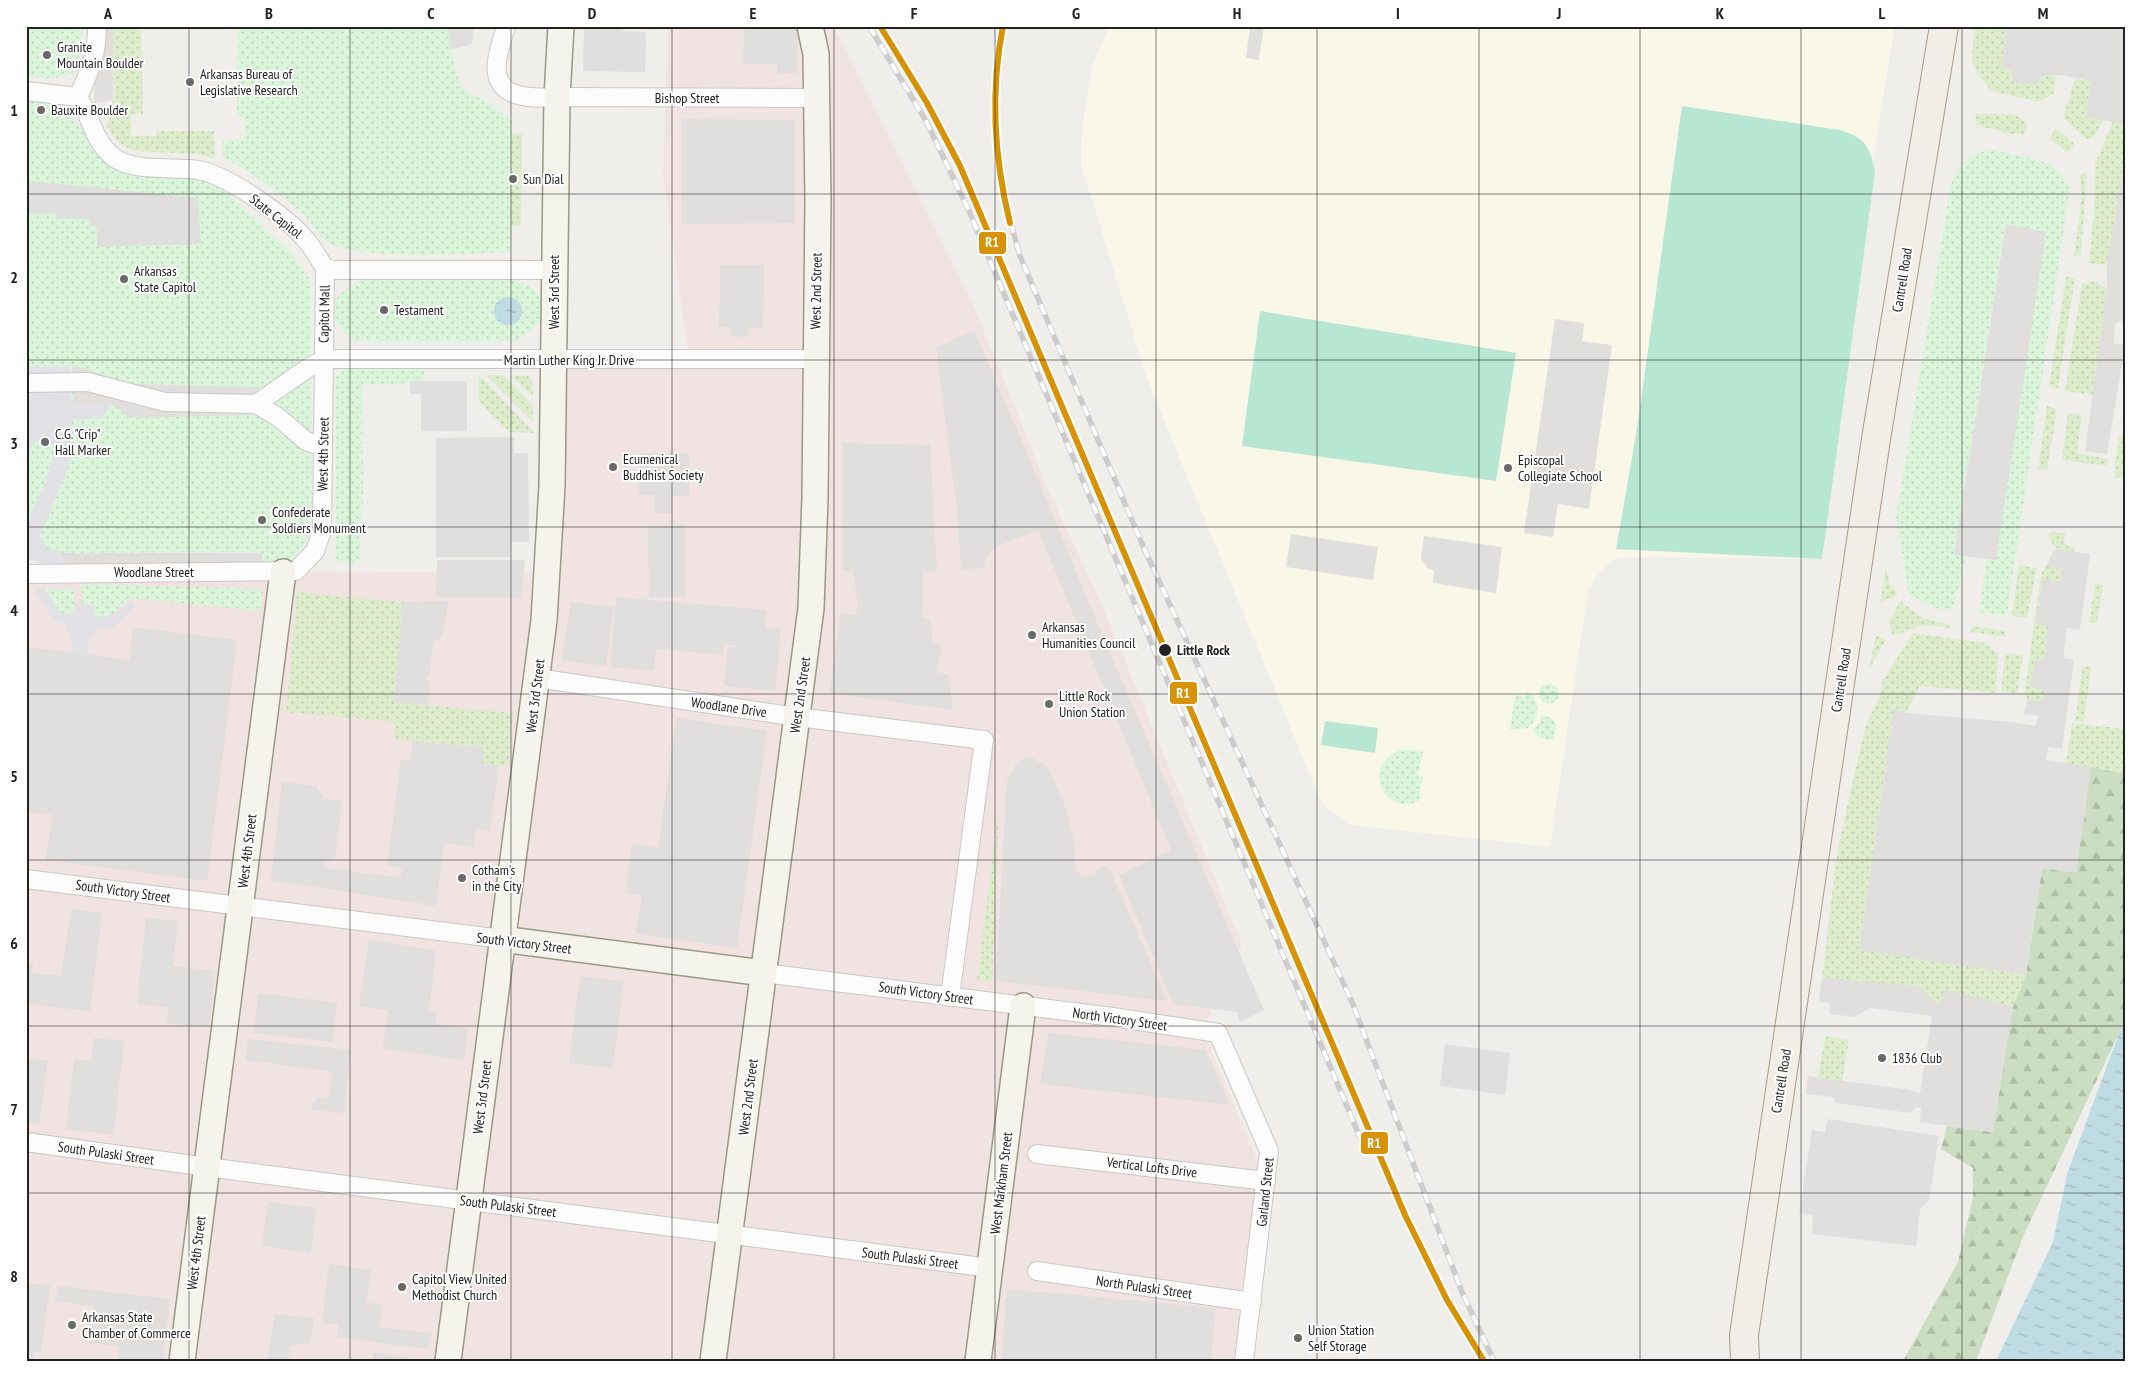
<svg xmlns="http://www.w3.org/2000/svg" width="2151" height="1387" viewBox="0 0 2151 1387" font-family="'PT Sans Narrow',sans-serif">
<style>
.commercial{fill:#f1e3e1}
.education{fill:#f8f7e8}
.grass{fill:url(#grass-dots)}
.forest{fill:url(#forest-firs)}
.park{fill:url(#park-dots)}
.pitch{fill:#b7e6d2}
.parking{fill:#e0dfde}
.plaza{fill:#e2e1e5}
.water{fill:url(#water-ripples)}
.lines{fill:none;stroke-linecap:round;stroke-linejoin:round}
.street-casing{stroke:#c9c8c7;stroke-width:20}
.secondary-casing{stroke:#999a82;stroke-width:28}
.primary-casing{stroke:#a79c86;stroke-width:30}
.street{stroke:#fdfcfc;stroke-width:18}
.secondary{stroke:#f4f4ed;stroke-width:25}
.primary{stroke:#f3ede7;stroke-width:28}
.rail-casing{stroke:#ccc;stroke-width:5.5}
.rail{stroke:#fff;stroke-width:4;stroke-dasharray:11;stroke-linecap:butt}
.rail-1-casing{stroke:#fff;stroke-width:10}
.rail-1{stroke:#d79205;stroke-width:6}
.grid{fill:none;stroke:#222;stroke-width:1;stroke-opacity:0.55}
.poi-dot{fill:#6a6968;stroke:#fff;stroke-width:2}
.stop-dot{fill:#222;stroke:#fff;stroke-width:2}
.labels{text-anchor:middle;stroke-width:4;stroke-linejoin:round;paint-order:stroke}
.poi-label{font-size:14px;fill:#222;stroke:#fff;text-anchor:start}
.street-label{font-size:14px;fill:#222;stroke:#fff}
.stop-label{font-size:14px;font-weight:bold;fill:#222;stroke:#fff;text-anchor:start}
.line-badge{stroke:#fff;stroke-width:2}
.badge-label{font-size:14px;text-anchor:middle;font-weight:bold;fill:#fff}
.neatline{fill:none;stroke:#222;stroke-width:2}
.grid-label{font-size:16px;text-anchor:middle;font-weight:bold;fill:#222}
</style>
<defs>
<pattern id="grass-dots" width="8" height="8" patternUnits="userSpaceOnUse" patternTransform="scale(1.25)"><rect width="8" height="8" fill="#ddeccb"/><path d="M2 2h.1M6 6h.1" fill="none" stroke="#bdcaae" stroke-width="1.8" stroke-linecap="round"/></pattern>
<pattern id="forest-firs" width="22" height="20" patternUnits="userSpaceOnUse" patternTransform="scale(1.25)"><rect width="22" height="20" fill="#cbdec1"/><path d="M5 1l3.5 6h-7zM16 11l3.5 6h-7z" fill="#aebea6"/></pattern>
<pattern id="park-dots" width="8" height="8" patternUnits="userSpaceOnUse" patternTransform="scale(1.25)"><rect width="8" height="8" fill="#daf5da"/><path d="M2 2h.1M6 6h.1" fill="none" stroke="#bbd2bb" stroke-width="1.8" stroke-linecap="round"/></pattern>
<pattern id="water-ripples" width="26" height="14" patternUnits="userSpaceOnUse" patternTransform="scale(1.25)"><rect width="26" height="14" fill="#bfdbe3"/><path d="M2 4q2-2 4 0t4 0M15 11q2-2 4 0t4 0" fill="none" stroke="#a4bcc2"/></pattern>
</defs>
<rect width="100%" height="100%" fill="#f0eeeb"/>
<path class="commercial" d="M668,26H834L973,304L1047,487L1102,605L1242,944L1203,1031L1266,1181L1243,1361H26V569L556,573L563,366L690,364L663,175Z"/>
<path class="education" d="M1109,26H1895L1868,193L1822,559L1637,557L1614,559L1600,571L1588,591L1550,847L1351,825L1322,804L1147,379L1081,164L1082,130L1093,65Z"/>
<g class="grass">
<path d="M113,26H141L143,114H131V136H156V131H214L215,159L199,154L133,151L119,143L106,125L110,120L108,121L114,96Z"/>
<path d="M1974,26H2007L2001,69L2011,70L2013,82L2037,85L2041,76H2056L2054,93L2039,102L1991,91L1976,71L1972,60Z"/>
<path d="M2075,79L2091,81L2086,118L2103,120L2095,136L2087,140L2063,117Z"/>
<path d="M1975,114H2014L2026,122L2027,128L2023,134H2011L1976,125Z"/>
<path d="M2113,121L2125,123V159L2107,265L2089,263L2094,213L2095,164Z"/>
<path d="M2055,128L2075,144L2068,153L2050,139Z"/>
<path d="M503,133L522,134L521,226L502,225Z"/>
<path d="M2087,172L2081,255L2074,257L2082,195L2080,175Z"/>
<path d="M2066,277L2075,278L2058,388L2049,387Z"/>
<path d="M2095,281L2107,289L2093,395L2065,391L2082,284Z"/>
<path d="M479,375L533,431V433L509,432L479,402Z"/>
<path d="M486,375H503L533,405V422Z"/>
<path d="M511,376H528L532,380L533,397Z"/>
<path d="M2047,406L2057,409L2047,469L2038,470Z"/>
<path d="M2068,413L2082,415L2077,453L2108,459L2107,466L2062,460Z"/>
<path d="M2119,436H2125L2122,478L2114,477Z"/>
<path d="M2055,532L2066,534L2063,544L2076,547L2074,553C2060,550 2052,549 2048,534Z"/>
<path d="M2019,565L2037,568L2027,618L2012,616Z"/>
<path d="M2046,566L2062,568L2061,581L2043,579L2037,623L2049,625L2044,659L2030,686L2045,689L2042,702L2027,699L2025,690L2041,574Z"/>
<path d="M1886,567L1890,585L1898,595L1880,603Z"/>
<path d="M2095,584L2103,585L2097,623L2089,622Z"/>
<path d="M297,592L403,602L394,702L513,713L508,766L481,764L483,747L394,739L395,722L286,712Z"/>
<path d="M1900,601L1923,618L1951,625V628L1922,625L1893,636L1889,622Z"/>
<path d="M1973,626L2006,631L2005,637L1970,632Z"/>
<path d="M1913,633L1986,643L1998,654L1996,693L1920,686L1906,713L1894,709L1859,949L2026,975L2013,1007L1944,989L1943,1003L1822,978L1837,853L1865,727L1880,695L1883,680Z"/>
<path d="M1876,635L1886,640L1869,669Z"/>
<path d="M2005,653L2023,655L2017,694L2001,691Z"/>
<path d="M2083,666L2091,667L2084,722L2075,721Z"/>
<path d="M2072,723L2125,729V774L2066,763Z"/>
<path d="M999,809L992,981L977,980Z"/>
<path d="M1825,1036L1849,1040L1842,1081L1818,1077Z"/>
</g>
<path class="forest" d="M2091,767L2125,774V1020L2023,1237L1976,1361H1903L1958,1262L1973,1197V1168L1941,1149L1947,1126L1992,1132L2013,1007L2026,975L2042,868L2076,872Z"/>
<g class="park">
<path d="M26,26H82V53L72,74L52,79L28,76L26,74Z"/>
<path d="M238,26H448C450,44 454,80 467,92C473,97 478,96 484,100C494,106 503,114 512,121L511,252C472,253 355,262 326,241C317,235 312,222 304,215C280,192 252,173 223,157V142L245,138V117L237,116Z"/>
<path d="M26,100L61,101L97,151L217,183L289,251L311,280L312,516L306,543L287,566L262,565L255,552L26,553Z"/>
<path d="M1990,150L2022,156L2053,165L2070,187L2007,615L1979,612L1987,559L1996,560L2045,232L2005,225L1954,554L1966,557L1954,607C1938,614 1922,602 1909,594L1896,518L1951,184C1961,162 1966,156 1990,150Z"/>
<path d="M363,280H511C528,284 533,285 543,301L540,322L517,341H354C324,317 326,296 363,280Z"/>
<path d="M421,367L425,373L422,381L398,384H362L363,494L360,563L336,561V377L342,368Z"/>
<path d="M82,584L263,589L261,611L130,598L102,623L83,621Z"/>
<path d="M75,589L73,612L61,613L45,590Z"/>
<circle cx="1549" cy="694" r="10"/>
<path d="M1526,692L1531,693C1540,705 1540,717 1528,728L1510,730L1515,695L1525,697Z"/>
<path d="M1542,715L1553,719L1556,725L1553,740C1544,741 1537,737 1533,730L1539,723Z"/>
<path d="M1400,750H1409L1423,752L1418,775L1423,776L1419,795L1423,797C1394,823 1354,771 1400,750Z"/>
</g>
<g class="pitch">
<path d="M1682,106L1840,130C1865,138 1870,146 1875,172L1822,559L1616,549L1637,429Z"/>
<path d="M1260,311L1516,353L1496,481L1242,446Z"/>
<path d="M1325,721L1378,728L1375,753L1321,745Z"/>
</g>
<g class="parking">
<path d="M97,26H113V100L94,103Z"/>
<path d="M448,26H474L472,44L450,50Z"/>
<path d="M584,26H622V31L646,32L645,72L583,71Z"/>
<path d="M744,26H798L799,29L797,73H778L777,64H743Z"/>
<path d="M1250,26H1264L1259,60L1246,58Z"/>
<path d="M2007,26H2125V123L2086,118L2091,81L2061,75L2041,76L2037,85L2013,82L2011,70L2001,69Z"/>
<path d="M681,119L795,120V223L681,224Z"/>
<path d="M2125,159V320L2118,322L2115,325L2114,343L2125,345L2107,454L2085,451L2107,289V265Z"/>
<path d="M40,182L198,198L201,244L97,247V226H90L89,219L56,218V213L26,214V183Z"/>
<path d="M2006,224L2046,232L1996,560L1954,555Z"/>
<path d="M720,265H764L763,328H749L748,337L730,336V327H719Z"/>
<path d="M1555,319L1584,323L1582,341L1612,345L1589,509L1558,504L1553,537L1524,533Z"/>
<path d="M974,330L1036,474L1101,632L1264,1010L1240,1022L1236,1012L1173,1004L1119,875L1171,850L1038,530L993,548L985,559L984,568L961,569L957,510L936,348Z"/>
<path d="M72,365L132,384L256,387L252,415L129,418L111,403H73Z"/>
<path d="M410,381H467V431H421V394H410Z"/>
<path d="M514,437V453H528L529,542H511V557H436V438Z"/>
<path d="M842,443L930,445L937,571L923,572L922,619H931L932,642L942,645L937,672L949,675L953,710L829,693L841,613L856,615L858,606L853,571H842Z"/>
<path d="M639,453H689V496H672V513H655V495H639Z"/>
<path d="M685,525V597H649L648,526Z"/>
<path d="M1291,534L1378,547L1373,580L1286,567Z"/>
<path d="M1424,536L1502,547L1496,593L1433,583L1434,570L1428,569L1421,558Z"/>
<path d="M2055,549L2090,554L2080,630L2067,628L2063,658L2074,660L2062,749L2048,747L2046,760L2091,767L2076,873L2042,868L2026,975L1859,950L1894,709L1906,713L2012,722L2035,726L2039,716L2024,714L2027,699L2042,702L2045,690L2030,686L2035,660L2044,659L2049,626L2036,624L2043,579L2061,581L2062,568L2046,566Z"/>
<path d="M58,553H262V565L63,572Z"/>
<path d="M437,560H525L521,598L436,597Z"/>
<path d="M616,597L766,610L765,627L781,628L775,691L724,686L728,647L737,648V646L724,644L723,655L656,649L654,671L610,667Z"/>
<path d="M448,601L444,629L439,640L433,642L430,674L427,676L430,690L428,705L394,702L403,602Z"/>
<path d="M571,602L614,607L606,666L562,660Z"/>
<path d="M133,627L237,640L207,881L46,860L52,815L26,812V667L29,647L129,660Z"/>
<path d="M676,718L767,731L737,948L636,934L642,895L625,893L632,844L658,848Z"/>
<path d="M412,741L483,747L482,764L499,765L490,831L476,829L474,847L444,843L436,906L271,880L282,782L316,786L324,799L342,801L335,858L324,862L326,868L393,877L401,875L402,868L387,865L401,760H411Z"/>
<path d="M1031,757L1046,766L1050,771L1064,803L1074,839L1075,870L1083,876L1097,875L1096,869L1105,866L1110,870L1167,1001L996,981L1007,780L1016,764L1024,759Z"/>
<path d="M71,909L102,913L90,1011L26,1004V962L33,963L32,973L61,976Z"/>
<path d="M146,918L178,921L173,966L215,971L209,1027L167,1023L168,1007L137,1004Z"/>
<path d="M369,940L436,951L429,1011L437,1013L436,1024L468,1028L464,1061L383,1048L388,1010L359,1006Z"/>
<path d="M580,976L624,981L613,1068L569,1063Z"/>
<path d="M1822,978L1920,986L1935,1002L1942,1003L1944,989L2013,1007L1993,1132L1920,1122L1921,1108H1915L1910,1113L1836,1103L1833,1097L1806,1094L1808,1076L1910,1090L1920,1094L1932,1016L1870,1008L1855,1017L1830,1014L1829,1003L1819,1002Z"/>
<path d="M258,993L337,1003L333,1042L254,1033Z"/>
<path d="M1048,1033L1206,1050L1230,1105L1040,1084Z"/>
<path d="M94,1038L124,1041L114,1135L66,1129L74,1059L91,1061Z"/>
<path d="M248,1039L351,1050L344,1113L311,1110L317,1097L328,1098L332,1072L246,1060Z"/>
<path d="M1445,1044L1510,1053L1505,1095L1440,1086Z"/>
<path d="M26,1058L48,1061L39,1124L26,1122Z"/>
<path d="M1828,1119L1939,1136L1929,1201L1920,1209L1916,1246L1812,1234L1813,1215L1799,1213L1812,1130L1825,1132Z"/>
<path d="M268,1202L316,1208L311,1253L262,1246Z"/>
<path d="M329,1264L371,1270L366,1303L383,1304L379,1327L432,1333L428,1349L337,1337L338,1325L322,1323Z"/>
<path d="M26,1283L50,1285L41,1353L34,1352L32,1361H26Z"/>
<path d="M58,1286L170,1299L163,1361H118L119,1346L89,1343L94,1307L55,1301Z"/>
<path d="M1007,1289L1216,1308L1211,1361H1001Z"/>
<path d="M275,1314L314,1318L310,1343L290,1346L288,1361H267Z"/>
<path d="M372,1352L409,1357L408,1361H374Z"/>
</g>
<g class="plaza">
<path d="M26,366H70L71,403H112L102,418L72,420V450L65,477L39,537L47,548L61,551V556L69,566L45,567L36,561L26,560V527L49,473L54,449L51,441L46,439H41L32,444L26,468Z"/>
<path d="M43,587L61,613L74,614L75,603L95,605L94,615L103,617L114,614L132,601L135,607L112,628L108,627L94,633L89,639L88,655L70,652L72,643L65,625L57,622L49,613L34,591Z"/>
</g>
<g class="water">
<circle cx="508" cy="311" r="14"/>
<path d="M2125,1017V1361H1996L2053,1242L2067,1174Z"/>
</g>
<g class="lines">
<defs>
<g id="street">
<path d="M506,26C503,38 498,50 497,61C492,99 530,99 557,97L817,98"/>
<path d="M26,91L78,97C91,116 93,140 112,156C132,173 173,166 198,170C226,174 287,217 306,240C313,248 319,259 325,268L335,270H554"/>
<path d="M78,97C90,71 97,55 97,26"/>
<path d="M26,383L88,382L165,402L256,404L308,368L323,360L335,359H815"/>
<path d="M256,404L278,417L306,441L323,447"/>
<path d="M26,574L296,571L315,551L322,531L325,268"/>
<path d="M537,678L797,717L984,740L950,997"/>
<path d="M26,879L502,939"/>
<path d="M764,973L1113,1017L1218,1033L1269,1151L1244,1361"/>
<path d="M26,1142L207,1167L990,1268"/>
<path d="M1037,1154L1266,1181"/>
<path d="M1037,1271L1252,1302"/>
</g>
<g id="secondary">
<path d="M502,939L764,973"/>
<path d="M182,1361L283,572"/>
<path d="M448,1361L544,620L552,486L557,97L561,26"/>
<path d="M713,1361L811,608L815,498L818,200L816,54L810,26"/>
<path d="M978,1361L1023,1006"/>
</g>
<path id="primary" d="M1745,1361L1744,1335L1876,439L1944,26"/>
</defs>
<use href="#street" class="street-casing"/>
<use href="#secondary" class="secondary-casing"/>
<use href="#primary" class="primary-casing"/>
<use href="#street" class="street"/>
<use href="#secondary" class="secondary"/>
<use href="#primary" class="primary"/>
<defs>
<g id="rail">
<path d="M869,26L926,121L969,211L1362,1142"/>
<path d="M880,26L927,103L960,166L1405,1215L1447,1300L1484,1361"/>
<path d="M1003,26L995,81V137L1004,198L1020,256L1143,546L1352,1002L1462,1292L1494,1361"/>
</g>
</defs>
<use href="#rail" class="rail-casing"/>
<use href="#rail" class="rail"/>
<defs>
<g id="rail-1">
<path d="M880,26L927,103L960,166L1405,1215L1447,1300L1484,1361"/>
<path d="M1003,26C990,92 994,158 1010,223"/>
</g>
</defs>
<use href="#rail-1" class="rail-1-casing"/>
<use href="#rail-1" class="rail-1"/>
</g>
<path class="grid" d="M189,26V1361M350,26V1361M511,26V1361M672,26V1361M834,26V1361M995,26V1361M1156,26V1361M1317,26V1361M1479,26V1361M1640,26V1361M1801,26V1361M1962,26V1361M26,194H2125M26,360H2125M26,527H2125M26,694H2125M26,860H2125M26,1026H2125M26,1193H2125"/>
<g class="poi-dot">
<circle cx="47" cy="55" r="5"/>
<circle cx="190" cy="82" r="5"/>
<circle cx="41" cy="110" r="5"/>
<circle cx="513" cy="179" r="5"/>
<circle cx="124" cy="279" r="5"/>
<circle cx="384" cy="310" r="5"/>
<circle cx="45" cy="442" r="5"/>
<circle cx="613" cy="467" r="5"/>
<circle cx="1508" cy="468" r="5"/>
<circle cx="262" cy="520" r="5"/>
<circle cx="1032" cy="635" r="5"/>
<circle cx="1049" cy="704" r="5"/>
<circle cx="462" cy="878" r="5"/>
<circle cx="1882" cy="1058" r="5"/>
<circle cx="402" cy="1287" r="5"/>
<circle cx="72" cy="1325" r="5"/>
<circle cx="1298" cy="1338" r="5"/>
</g>
<circle class="stop-dot" cx="1165" cy="650" r="7"/>
<g class="labels">
<g class="poi-label">
<text x="57" y="52">Granite<tspan x="57" dy="16">Mountain Boulder</tspan></text>
<text x="200" y="79">Arkansas Bureau of<tspan x="200" dy="16">Legislative Research</tspan></text>
<text x="51" y="115">Bauxite Boulder</text>
<text x="523" y="184">Sun Dial</text>
<text x="134" y="276">Arkansas<tspan x="134" dy="16">State Capitol</tspan></text>
<text x="394" y="315">Testament</text>
<text x="55" y="439">C.G. "Crip"<tspan x="55" dy="16">Hall Marker</tspan></text>
<text x="623" y="464">Ecumenical<tspan x="623" dy="16">Buddhist Society</tspan></text>
<text x="1518" y="465">Episcopal<tspan x="1518" dy="16">Collegiate School</tspan></text>
<text x="272" y="517">Confederate<tspan x="272" dy="16">Soldiers Monument</tspan></text>
<text x="1042" y="632">Arkansas<tspan x="1042" dy="16">Humanities Council</tspan></text>
<text x="1059" y="701">Little Rock<tspan x="1059" dy="16">Union Station</tspan></text>
<text x="472" y="875">Cotham's<tspan x="472" dy="16">in the City</tspan></text>
<text x="1892" y="1063">1836 Club</text>
<text x="412" y="1284">Capitol View United<tspan x="412" dy="16">Methodist Church</tspan></text>
<text x="82" y="1322">Arkansas State<tspan x="82" dy="16">Chamber of Commerce</tspan></text>
<text x="1308" y="1335">Union Station<tspan x="1308" dy="16">Self Storage</tspan></text>
</g>
<g class="street-label">
<text x="687" y="103">Bishop Street</text>
<text transform="translate(276 216) rotate(38)" y="5">State Capitol</text>
<text transform="translate(1902 280) rotate(-81)" y="5">Cantrell Road</text>
<text transform="translate(816 291) rotate(-89)" y="5">West 2nd Street</text>
<text transform="translate(554 292) rotate(-90)" y="5">West 3rd Street</text>
<text transform="translate(324 314) rotate(-89)" y="5">Capitol Mall</text>
<text x="569" y="365">Martin Luther King Jr. Drive</text>
<text transform="translate(323 454) rotate(-89)" y="5">West 4th Street</text>
<text x="154" y="577">Woodlane Street</text>
<text transform="translate(1841 680) rotate(-81)" y="5">Cantrell Road</text>
<text transform="translate(800 695) rotate(-82)" y="5">West 2nd Street</text>
<text transform="translate(535 696) rotate(-83)" y="5">West 3rd Street</text>
<text transform="translate(729 707) rotate(8)" y="5">Woodlane Drive</text>
<text transform="translate(247 851) rotate(-83)" y="5">West 4th Street</text>
<text transform="translate(123 891) rotate(8)" y="5">South Victory Street</text>
<text transform="translate(524 943) rotate(7)" y="5">South Victory Street</text>
<text transform="translate(926 993) rotate(8)" y="5">South Victory Street</text>
<text transform="translate(1120 1019) rotate(8)" y="5">North Victory Street</text>
<text transform="translate(1781 1081) rotate(-81)" y="5">Cantrell Road</text>
<text transform="translate(482 1097) rotate(-83)" y="5">West 3rd Street</text>
<text transform="translate(748 1097) rotate(-83)" y="5">West 2nd Street</text>
<text transform="translate(106 1153) rotate(8)" y="5">South Pulaski Street</text>
<text transform="translate(1152 1167) rotate(7)" y="5">Vertical Lofts Drive</text>
<text transform="translate(1001 1183) rotate(-83)" y="5">West Markham Street</text>
<text transform="translate(1265 1192) rotate(-84)" y="5">Garland Street</text>
<text transform="translate(508 1206) rotate(7)" y="5">South Pulaski Street</text>
<text transform="translate(196 1253) rotate(-83)" y="5">West 4th Street</text>
<text transform="translate(910 1258) rotate(7)" y="5">South Pulaski Street</text>
<text transform="translate(1144 1287) rotate(8)" y="5">North Pulaski Street</text>
</g>
<g class="stop-label">
<text x="1177" y="655">Little Rock</text>
</g>
</g>
<g class="line-badge">
<rect x="978" y="231" width="29" height="24" rx="5" fill="#d79205"/>
<rect x="1169" y="681" width="29" height="24" rx="5" fill="#d79205"/>
<rect x="1360" y="1131" width="29" height="24" rx="5" fill="#d79205"/>
</g>
<g class="badge-label">
<text x="992" y="247">R1</text>
<text x="1183" y="698">R1</text>
<text x="1374" y="1148">R1</text>
</g>
<rect width="2151" height="1387" fill="none" stroke="#ffffff" stroke-width="55"/>
<rect x="28" y="28" width="2096" height="1332" class="neatline"/>
<g class="grid-label">
<text x="108" y="19">A</text>
<text x="269" y="19">B</text>
<text x="431" y="19">C</text>
<text x="592" y="19">D</text>
<text x="753" y="19">E</text>
<text x="914" y="19">F</text>
<text x="1076" y="19">G</text>
<text x="1237" y="19">H</text>
<text x="1398" y="19">I</text>
<text x="1559" y="19">J</text>
<text x="1720" y="19">K</text>
<text x="1882" y="19">L</text>
<text x="2043" y="19">M</text>
<text x="14" y="116">1</text>
<text x="14" y="283">2</text>
<text x="14" y="449">3</text>
<text x="14" y="616">4</text>
<text x="14" y="782">5</text>
<text x="14" y="949">6</text>
<text x="14" y="1115">7</text>
<text x="14" y="1282">8</text>
</g>
</svg>
